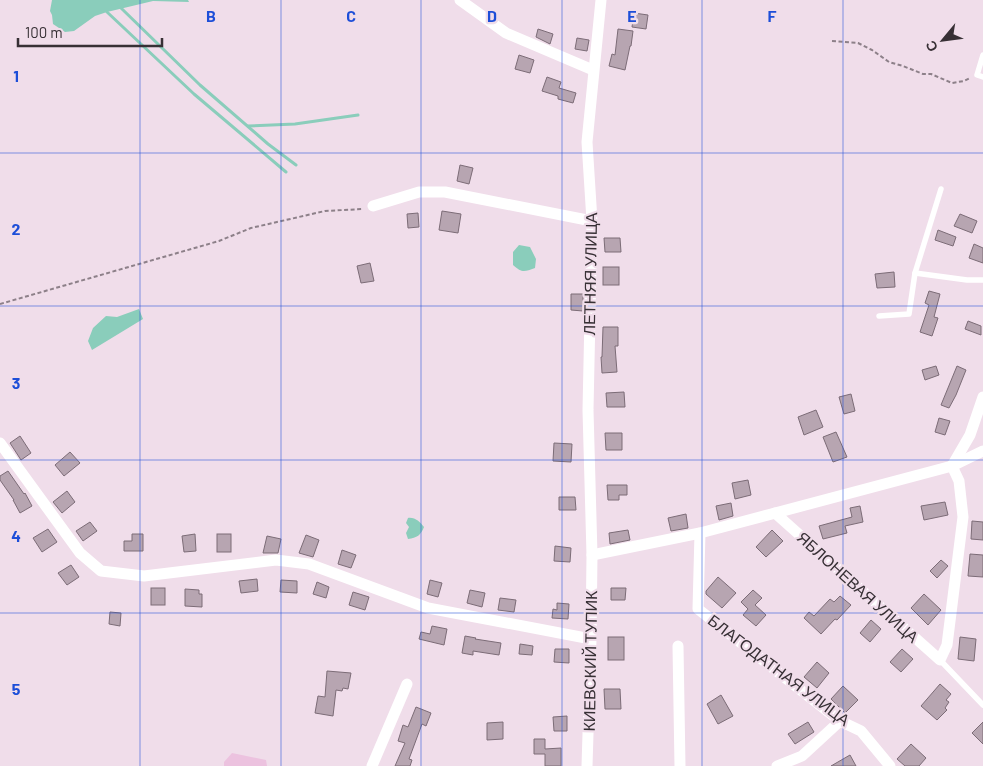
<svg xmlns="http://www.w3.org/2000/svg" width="983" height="766" viewBox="0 0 983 766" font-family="Barlow,sans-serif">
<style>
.green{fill:#ecc2df}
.water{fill:#8acdbb}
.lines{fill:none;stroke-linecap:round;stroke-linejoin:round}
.stream{stroke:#8acdbb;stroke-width:3}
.building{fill:#b7a5b1;stroke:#7c6c77}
.path{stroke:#8d8089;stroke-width:2;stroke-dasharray:4 2.5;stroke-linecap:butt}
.service{stroke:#fff;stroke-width:5.5}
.minor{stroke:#fff;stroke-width:11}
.grid{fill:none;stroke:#1d4ed8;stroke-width:1;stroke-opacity:0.55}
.labels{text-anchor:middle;stroke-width:4.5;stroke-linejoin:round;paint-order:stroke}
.street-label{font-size:16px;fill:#373035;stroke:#f0ddea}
.grid-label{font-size:16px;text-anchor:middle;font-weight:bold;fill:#1d4ed8;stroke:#f0ddea;stroke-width:4.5;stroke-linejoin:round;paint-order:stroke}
</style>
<rect width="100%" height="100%" fill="#f0ddea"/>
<path class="green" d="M232,753L266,760L267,766H224V762Z"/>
<g class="water">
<path d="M52,0H188L189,2L153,1L107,12L95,16L74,31L65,32L53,24L52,15L50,11Z"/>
<path d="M519,245L530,247L536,259L535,268C524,272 522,273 513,265V252Z"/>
<path d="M139,309L143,319L92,350L88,341L93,328L106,316L117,317Z"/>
<path d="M408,518C415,517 420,522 424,527C421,535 417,538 408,539L406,533L409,527L406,523Z"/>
</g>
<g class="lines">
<g class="stream">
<path d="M121,8L200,85L268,144L296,165"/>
<path d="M107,12L194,94L286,172"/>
<path d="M248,126L295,124L358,115"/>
</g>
</g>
<g class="building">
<path d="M634,13L648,15L646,29L632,27Z"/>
<path d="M538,29L553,34L550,44L536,37Z"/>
<path d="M618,29L633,31L631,46H630L625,70L609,66L612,54L615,55Z"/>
<path d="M577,38L589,40L587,51L575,49Z"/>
<path d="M519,55L534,60L530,73L515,69Z"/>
<path d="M547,77L561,82L559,88L576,93L573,103L558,99V96L542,91Z"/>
<path d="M460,165L473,168L469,184L457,181Z"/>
<path d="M442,211L461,214L458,233L439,230Z"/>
<path d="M418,213L419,227L408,228L407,214Z"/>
<path d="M960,214L977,221L972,233L954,226Z"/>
<path d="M938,230L956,237L953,246L935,240Z"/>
<path d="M604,238H620L621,252H605Z"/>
<path d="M974,244L983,248V263L969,258Z"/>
<path d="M370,263L374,281L361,283L357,266Z"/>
<rect x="603" y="267" width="16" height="18"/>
<path d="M894,272L895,287L877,288L875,274Z"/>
<path d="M929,291L940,294L934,317L938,318L932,336L920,332L929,305L925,303Z"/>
<path d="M571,294H583V311L571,310Z"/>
<path d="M968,321L981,326V335L965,329Z"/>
<path d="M603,327H618V346H615L617,372L602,373L601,357H602Z"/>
<path d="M936,366L939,375L925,380L922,370Z"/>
<path d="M957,366L966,370L956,395L949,408L941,405Z"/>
<path d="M624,392L625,407H607L606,393Z"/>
<path d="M851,394L855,411L844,414L839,397Z"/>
<path d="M816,410L823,427L804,435L798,417Z"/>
<path d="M939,418L950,421L945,435L935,432Z"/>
<path d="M836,432L847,457L833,462L823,437Z"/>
<path d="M605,433H622V450H606Z"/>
<path d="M20,436L31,453L21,460L10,443Z"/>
<path d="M554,443L572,444L571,462L553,461Z"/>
<path d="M70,452L80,463L64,476L55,465Z"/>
<path d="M8,471L24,494L25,493L32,506L20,513L13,500H14L0,480V476Z"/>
<path d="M748,480L751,495L735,499L732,483Z"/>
<path d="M607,485H627V495H619V500H608Z"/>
<path d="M67,491L75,502L62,513L53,502Z"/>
<path d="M559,497H575L576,510H559Z"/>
<path d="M945,502L948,515L924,520L921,506Z"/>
<path d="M731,503L733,516L719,520L716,506Z"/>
<path d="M860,506L863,522L845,526L847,533L823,539L819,526L852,517L850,508Z"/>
<path d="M686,514L688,528L671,531L668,518Z"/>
<path d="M972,521L983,522V540L971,539Z"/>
<path d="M90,522L97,531L83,541L76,531Z"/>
<path d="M48,529L57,542L42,552L33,538Z"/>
<path d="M628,530L630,540L610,544L609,533Z"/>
<path d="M772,530L783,541L766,557L756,547Z"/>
<path d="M132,534H143V551H124V541H132Z"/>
<path d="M195,534L196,551L184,552L182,536Z"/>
<rect x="217" y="534" width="14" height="18"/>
<path d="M306,535L319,540L313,557L299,553Z"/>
<path d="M267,536L281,539L278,553H263Z"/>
<path d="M555,546L571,548L570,562L554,561Z"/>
<path d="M342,550L356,555L351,568L338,564Z"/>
<path d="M970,554L983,555V577L968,576Z"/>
<path d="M941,560L948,566L937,578L930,571Z"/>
<path d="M71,565L79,577L67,585L58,573Z"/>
<path d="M718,577L736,593L722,608L706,594V591Z"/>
<path d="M257,579L258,591L241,593L239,581Z"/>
<path d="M281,580L297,581V593L280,592Z"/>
<path d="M430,580L442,583L438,597L427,594Z"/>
<path d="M317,582L329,587L326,598L313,594Z"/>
<rect x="151" y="588" width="14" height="17"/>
<path d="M611,588H626L625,600H611Z"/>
<path d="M185,589L199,590V594H202V607L185,606Z"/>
<path d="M470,590L485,593L482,607L467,603Z"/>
<path d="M753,590L762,598L755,605L766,615L756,626L743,615L748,609L741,602Z"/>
<path d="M353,592L369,597L365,610L349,605Z"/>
<path d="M924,594L941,610L928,625L911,608Z"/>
<path d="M840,596L851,605L837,620L835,619L821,634L804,618L809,612L814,616L830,599L834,602Z"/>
<path d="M500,598L516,600L514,612L498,610Z"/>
<path d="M557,603L569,604L568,619L552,618L553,609L557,610Z"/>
<path d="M110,612L121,613L120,626L109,624Z"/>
<path d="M871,620L881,629L870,642L860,633Z"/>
<path d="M432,626L447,629L444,645L419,639L421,632L430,634Z"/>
<path d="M465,636L476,638L475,639L501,643L499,655L473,651V655L462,653Z"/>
<rect x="608" y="637" width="16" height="23"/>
<path d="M960,637L976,639L974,661L958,659Z"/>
<path d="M520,644L533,646L532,655L519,654Z"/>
<path d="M555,649H569V663L554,662Z"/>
<path d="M902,649L913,659L901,672L890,662Z"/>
<path d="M817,662L829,673L817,688L804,677Z"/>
<path d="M327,671L351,673L348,689L343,688L342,691L336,690L333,716L315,713L318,696L325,697Z"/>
<path d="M940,684L951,694L946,700L949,702L945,708L947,710L937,720L921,706Z"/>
<path d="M843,686L858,700L845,713L831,699Z"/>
<path d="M604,689H620L621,709H605Z"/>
<path d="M721,695L733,716L718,724L707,704Z"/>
<path d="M416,707L431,713L426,726L422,724L409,759L412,760L410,766H395L405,743L398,741L403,725L408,727Z"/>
<path d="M567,716V731H554L553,717Z"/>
<path d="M503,722V739L487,740V723Z"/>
<path d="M808,722L814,732L795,744L788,734Z"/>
<path d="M983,722V744L972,733Z"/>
<path d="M534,739H545V749L561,748V766H545V754H534Z"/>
<path d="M911,744L926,758L919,766H905L897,759Z"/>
<path d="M850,755L856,766H831Z"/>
</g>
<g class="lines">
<g class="path">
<path d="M832,41L858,43L872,50L889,62L903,66L923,74H931L952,83L964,81L970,78"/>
<path d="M0,304L219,241L251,228L325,211L363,209"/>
</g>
<g class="service">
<path d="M983,55L977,75L983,77"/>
<path d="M915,273L967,280H983"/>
<path d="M879,316L909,314L915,273L941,189"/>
<path d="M940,660L983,705"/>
</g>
<g class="minor">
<path d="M460,0L506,33L593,70"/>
<path d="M373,206L419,192H445L592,221"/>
<path d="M0,443L80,553L101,571L144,576L276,560L309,564L428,608L591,639"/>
<path d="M952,466L970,435L983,397"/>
<path d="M775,513L940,660L947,645L963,517L959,481L952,466"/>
<path d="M700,533L698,609L840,721L861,731L890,766"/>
<path d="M592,555L700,533L952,466L983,451"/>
<path d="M678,646L680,766"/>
<path d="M372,766L407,684"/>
<path d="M587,766L591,639L592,555L588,410L592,221L587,142L601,0"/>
<path d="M777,766L802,756L840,721"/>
</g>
</g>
<path class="grid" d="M140,0V766M281,0V766M421,0V766M562,0V766M702,0V766M843,0V766M0,153H983M0,306H983M0,460H983M0,613H983"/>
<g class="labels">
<g class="street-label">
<text transform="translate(590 274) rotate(-89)" y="6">ЛЕТНЯЯ УЛИЦА</text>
<text transform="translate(858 587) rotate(42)" y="6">ЯБЛОНЕВАЯ УЛИЦА</text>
<text transform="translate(590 661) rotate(-89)" y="6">КИЕВСКИЙ ТУПИК</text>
<text transform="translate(779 670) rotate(37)" y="6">БЛАГОДАТНАЯ УЛИЦА</text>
</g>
</g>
<g class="grid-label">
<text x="211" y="22">B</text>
<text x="351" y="22">C</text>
<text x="492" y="22">D</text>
<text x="632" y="22">E</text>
<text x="772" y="22">F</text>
<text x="16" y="82">1</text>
<text x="16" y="235">2</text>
<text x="16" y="389">3</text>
<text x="16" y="542">4</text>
<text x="16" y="695">5</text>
</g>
<g transform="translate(943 40) rotate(241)" stroke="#f0ddea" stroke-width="4" paint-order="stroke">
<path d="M0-4L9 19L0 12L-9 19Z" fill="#373035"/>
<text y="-8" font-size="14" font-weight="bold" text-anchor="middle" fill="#373035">С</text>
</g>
<path d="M18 38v8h144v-8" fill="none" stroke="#373035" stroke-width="2.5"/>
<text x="25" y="38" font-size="15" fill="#373035" stroke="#f0ddea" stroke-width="4" paint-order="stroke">100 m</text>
</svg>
